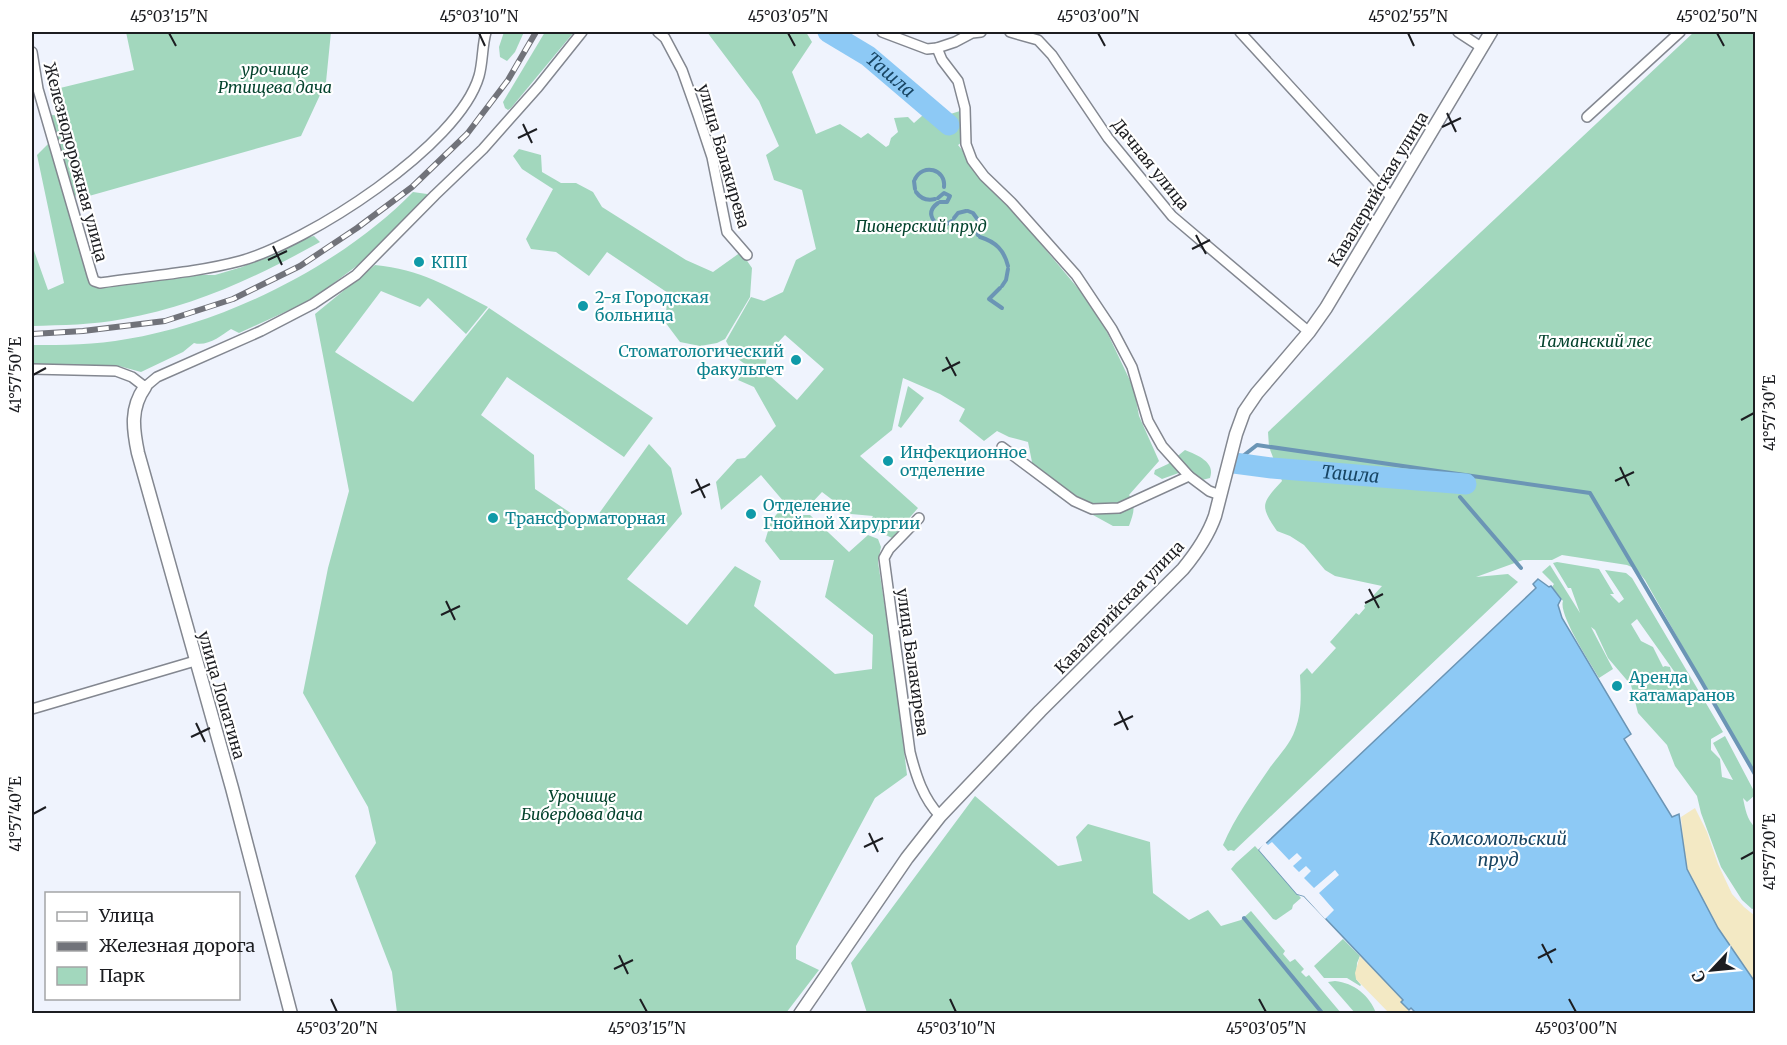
<svg xmlns="http://www.w3.org/2000/svg" width="1787" height="1045" viewBox="0 0 1787 1045" font-family="Merriweather,serif">
<style>
.green{fill:#a2d7bd;fill-rule:evenodd}
.sand{fill:#f3e9c4}
.water{fill:#8dc9f5;stroke:#6b95b5;stroke-width:1.5}
.pier{fill:#eff3fd}
.lines{fill:none;stroke-linecap:round;stroke-linejoin:round}
.stream{stroke:#6b95b5;stroke-width:4}
.river{stroke:#8dc9f5;stroke-width:21}
.minor-casing{stroke:#838790;stroke-width:12}
.tertiary-casing{stroke:#838790;stroke-width:15}
.minor{stroke:#fff;stroke-width:9}
.tertiary{stroke:#fff;stroke-width:12}
.rail-casing{stroke:#71737a;stroke-width:6}
.rail{stroke:#fff;stroke-width:4;stroke-dasharray:11;stroke-linecap:butt}
.ticks{fill:none;stroke:#1c1d21;stroke-width:2}
.culture-dot{fill:#0f9aa8;stroke:#fff;stroke-width:2}
.labels{text-anchor:middle;stroke-width:4.5;stroke-linejoin:round;paint-order:stroke}
.park-label{font-size:16px;font-style:italic;fill:#04432d;stroke:#fff}
.street-label{font-size:16px;fill:#1c1d21;stroke:#fff}
.culture-label{font-size:16px;fill:#0d838f;stroke:#fff;text-anchor:start}
.water-label{font-size:18px;font-style:italic;fill:#184563;stroke:#fff}
.neatline{fill:none;stroke:#1c1d21;stroke-width:2}
.ticks-label{font-size:15px;text-anchor:middle;fill:#1c1d21}
</style>
<rect width="100%" height="100%" fill="#eff3fd"/>
<g class="green">
<path d="M126,32H331L326,82L301,136L89,196L82,175L74,201L99,287L173,275H215L242,267L288,247L302,239L314,236L320,242C259,276 193,307 123,319C93,325 62,325 32,326V245L48,290L64,283L37,155L48,144L47,114L65,117L56,89L134,70Z"/>
<path d="M504,32H524L515,52L507,61L500,57L499,47Z"/>
<path d="M545,32H574L511,108L508,110L505,108L503,102Z"/>
<path d="M707,32H806L812,42L792,72L816,134L840,124L861,138L868,133L886,147L889,145L891,138L898,132L894,118L908,117L914,123L923,115L931,120L960,111V115L970,127L967,139L958,145L1097,311L1134,389L1139,416L1159,461L1129,495C1137,505 1133,515 1129,526H1113L1053,493L1033,467L1028,442L1009,437L997,431L984,441L959,421L965,409L940,394L903,378L892,430L860,456L918,508L892,538L867,526L873,516L851,514L822,492L808,507L809,513L790,509L761,475L721,510L716,482L737,459L745,458L776,426L754,387L738,380L744,370L771,377L797,400L824,369L785,335L767,354L765,372C744,365 736,361 726,341L751,297L764,301L783,292L796,260L816,249L802,190L774,180L766,155L779,146L759,101Z"/>
<path d="M1694,32H1755V775L1645,580L1636,569L1627,565L1562,555L1552,560H1523L1476,577L1508,574L1518,582L1234,851L1231,850L1228,851L1223,845C1235,817 1252,794 1269,769C1278,756 1290,745 1295,730C1302,712 1301,694 1300,675L1307,668L1312,674L1336,648L1330,642L1356,613L1359,615L1365,608L1364,606L1382,586L1335,576L1325,570L1304,545L1290,536L1277,531C1259,505 1262,503 1282,481L1269,447L1268,432Z"/>
<path d="M519,149L541,155L542,172L561,183H576L593,192L602,207L686,260L713,272L741,252L752,268L750,297L725,339L717,343L700,346L680,342L665,322L668,293L607,252L589,276L556,252L531,249L526,239L553,189L522,169L513,156Z"/>
<path d="M413,192L427,194L428,199L366,259L311,300L239,333L231,329C221,336 207,347 194,343L183,352L141,372L119,366L32,364V345C64,345 95,345 127,339C226,323 343,264 413,192Z"/>
<path d="M375,265C420,269 449,287 488,307L466,334L428,298L420,307L381,291L335,352L413,402L489,308L653,418L624,457L507,377L481,415L534,455L535,489L590,526L649,444L671,468L682,514L627,579L687,625L735,566L761,581L754,606L835,674L872,669L873,635L825,597L834,560H780L765,541L771,521L781,509L801,515H810L849,552L868,535L878,539L881,547L878,562L894,667L907,775L875,798L796,946V959L819,970L786,1013H397L392,972L355,876L376,843L368,807L303,693L328,568L349,491L315,314Z"/>
<path d="M908,386L924,398L901,428L898,426Z"/>
<path d="M1185,450C1197,455 1216,462 1210,478L1202,480L1187,470L1162,479L1154,474L1155,470L1168,464Z"/>
<path d="M1557,562L1599,569L1614,594H1610L1619,603L1624,599L1605,570L1626,573L1632,578L1723,732L1711,739V750L1720,759L1722,777L1733,780L1713,743L1725,736L1755,793V795L1747,802L1743,798C1745,808 1747,820 1755,827V908L1752,909L1742,900L1721,867L1701,813L1697,796L1675,766L1667,745L1638,713L1631,685L1608,658L1595,630L1591,627L1613,669L1599,678C1590,663 1558,614 1563,601L1552,587L1554,584L1542,572L1550,565L1580,613L1571,588H1568L1553,563ZM1637,619L1676,674L1681,685L1672,676L1670,667L1665,666L1663,667L1653,647L1641,641L1631,624Z"/>
<path d="M975,796L1058,866L1082,861L1076,837L1088,824L1150,842L1153,893L1189,920L1208,910L1221,926L1241,920L1251,911L1285,951L1283,954L1290,962L1295,959L1304,969L1301,972L1306,977L1309,975L1341,1013H867L851,963Z"/>
<path d="M1255,846L1301,898L1293,905L1292,909L1276,920L1273,919L1231,869L1236,863Z"/>
<path d="M1343,939L1360,956L1357,963L1356,979L1361,985L1360,986L1347,978H1324L1314,966Z"/>
<path d="M1335,981C1354,983 1369,995 1376,1013H1355L1328,982Z"/>
</g>
<g class="sand">
<path d="M1695,808L1707,832L1718,864L1732,894L1744,907L1755,916V982L1718,928L1693,882L1687,869L1684,852L1681,817Z"/>
<path d="M1360,956L1403,1000L1402,1002L1409,1010L1405,1013H1389L1356,979L1355,973Z"/>
</g>
<path class="water" d="M1538,579L1549,587L1551,586L1561,599L1558,605L1562,618L1631,734L1624,739L1672,817L1679,814L1687,869L1718,928L1755,982V1013H1416L1411,1008L1409,1010L1401,1002L1403,1000L1304,896L1297,894L1259,850L1536,588L1533,584Z"/>
<path class="pier" d="M1265,842L1268,845L1272,842L1289,860L1297,853L1302,858L1293,866L1299,872L1306,866L1311,871L1304,878L1314,888L1335,870L1339,875L1319,893L1334,910L1325,919L1304,896L1297,894L1259,850Z"/>
<g class="lines">
<g class="stream">
<path d="M915,179C923,163 946,169 944,187"/>
<path d="M914,181L915,189"/>
<path d="M916,192C921,199 927,201 935,199"/>
<path d="M938,198L944,193L950,196L947,202H940"/>
<path d="M968,211L973,213L978,220"/>
<path d="M954,218L958,213L966,211"/>
<path d="M934,221C929,214 931,208 938,203"/>
<path d="M978,222L977,232L978,235"/>
<path d="M935,223L943,225"/>
<path d="M945,225L952,221"/>
<path d="M980,237C996,242 1004,250 1008,266"/>
<path d="M1002,286L1006,280L1008,269"/>
<path d="M1000,288L989,299L1002,308"/>
<path d="M1234,463L1257,445L1590,493L1700,679L1756,776"/>
<path d="M1447,482L1452,488"/>
<path d="M1460,497L1521,568"/>
<path d="M1244,918L1323,1014"/>
</g>
<g class="river">
<path id="s1" d="M828,32L868,56L949,125"/>
<path id="s2" d="M1234,463L1272,468L1466,484"/>
</g>
<defs>
<g id="minor">
<path d="M658,32L665,38L682,70L698,115L712,157L727,232L747,255"/>
<path d="M882,32L927,49L937,48L955,42L972,33L981,32"/>
<path d="M1010,32L1038,40L1052,55L1108,138L1172,216L1309,332"/>
<path d="M1240,32L1392,198"/>
<path d="M1458,32L1481,47"/>
<path d="M937,48L942,60L958,81L965,108L966,144L972,160L984,176L1011,202L1076,275L1112,329L1132,367L1148,421L1162,446L1189,476L1209,491L1220,495"/>
<path d="M32,52L38,89L92,275L94,281L100,283C146,276 195,273 240,261C307,243 459,146 479,76C483,62 482,46 486,32"/>
<path d="M1587,117L1680,32"/>
<path d="M32,369L116,371L132,377L145,387L157,377L261,331L313,304L356,275L435,195L483,149L538,87L582,32"/>
<path d="M1002,447L1074,501L1092,509L1119,508L1189,476"/>
<path d="M919,518L889,549L884,558L910,752C916,776 923,798 940,816"/>
<path d="M32,709L195,661"/>
</g>
<g id="tertiary">
<path d="M145,387C130,408 133,429 138,453L232,788L291,1014"/>
<path d="M800,1014L907,858L940,816L1040,711L1183,569C1197,552 1208,536 1215,516L1236,434L1244,412L1257,393L1309,332L1326,308L1491,32"/>
</g>
</defs>
<use href="#minor" class="minor-casing"/>
<use href="#tertiary" class="tertiary-casing"/>
<use href="#minor" class="minor"/>
<use href="#tertiary" class="tertiary"/>
<defs>
<path id="rail" d="M32,334L83,331L165,321L233,299L300,266L357,228L412,187L467,134L508,80L536,32"/>
</defs>
<use href="#rail" class="rail-casing"/>
<use href="#rail" class="rail"/>
</g>
<path class="ticks" d="M169,33L176,46M479,33L485,46M788,33L795,46M1098,33L1105,46M1408,33L1414,46M1717,33L1724,46M1447,113L1456,132M523,124L532,143M1442,127L1461,118M518,138L537,129M1196,235L1206,254M273,246L282,265M1192,249L1210,240M268,260L287,251M946,357L956,376M942,371L960,362M33,375L46,368M1741,420L1754,413M1620,467L1629,486M696,479L705,498M1615,481L1634,472M691,493L710,484M1369,589L1379,608M446,601L455,620M1365,603L1383,594M441,615L460,606M1119,711L1128,730M196,723L205,742M1114,725L1133,716M191,737L210,728M33,814L46,807M869,833L878,852M864,847L883,838M1741,859L1754,852M1542,944L1552,963M619,955L628,974M1538,958L1556,949M614,969L633,960M331,999L337,1012M640,999L647,1012M950,999L956,1012M1259,999L1266,1012M1569,999L1576,1012"/>
<g class="culture-dot">
<circle cx="419" cy="262" r="6"/>
<circle cx="583" cy="306" r="6"/>
<circle cx="796" cy="360" r="6"/>
<circle cx="888" cy="461" r="6"/>
<circle cx="751" cy="514" r="6"/>
<circle cx="493" cy="518" r="6"/>
<circle cx="1617" cy="686" r="6"/>
</g>
<g class="labels">
<g class="park-label">
<text x="275" y="75">урочище<tspan x="275" dy="18">Ртищева дача</tspan></text>
<text x="921" y="232">Пионерский пруд</text>
<text x="1595" y="347">Таманский лес</text>
<text x="582" y="802">Урочище<tspan x="582" dy="18">Бибердова дача</tspan></text>
</g>
<g class="street-label">
<text transform="translate(724 156) rotate(74)" y="6">улица Балакирева</text>
<text transform="translate(76 162) rotate(75)" y="6">Железнодорожная улица</text>
<text transform="translate(1151 164) rotate(51)" y="6">Дачная улица</text>
<text transform="translate(1378 189) rotate(-59)" y="6">Кавалерийская улица</text>
<text transform="translate(1119 607) rotate(-46)" y="6">Кавалерийская улица</text>
<text transform="translate(913 662) rotate(82)" y="6">улица Балакирева</text>
<text transform="translate(222 695) rotate(74)" y="6">улица Лопатина</text>
</g>
<g class="culture-label">
<text x="431" y="268">КПП</text>
<text x="595" y="303">2-я Городская<tspan x="595" dy="18">больница</tspan></text>
<text x="784" y="357" text-anchor="end">Стоматологический<tspan x="784" dy="18">факультет</tspan></text>
<text x="900" y="458">Инфекционное<tspan x="900" dy="18">отделение</tspan></text>
<text x="763" y="511">Отделение<tspan x="763" dy="18">Гнойной Хирургии</tspan></text>
<text x="505" y="524">Трансформаторная</text>
<text x="1629" y="683">Аренда<tspan x="1629" dy="18">катамаранов</tspan></text>
</g>
<g class="water-label">
<text dy="6" stroke="none"><textPath href="#s1" startOffset="76">Ташла</textPath></text>
<text dy="6" stroke="none"><textPath href="#s2" startOffset="117">Ташла</textPath></text>
<text x="1498" y="845">Комсомольский<tspan x="1498" dy="21">пруд</tspan></text>
</g>
</g>
<rect width="1787" height="1045" fill="none" stroke="#ffffff" stroke-width="66"/>
<rect x="45" y="892" width="195" height="108" fill="#ffffff" stroke="#a4a5a6" stroke-width="1.5"/>
<rect x="57" y="912" width="30" height="9" fill="#ffffff" stroke="#a4a5a6" stroke-width="1.5"/>
<text x="99" y="922" font-size="18" fill="#1c1d21">Улица</text>
<rect x="57" y="942" width="30" height="9" fill="#71737a" stroke="#a4a5a6" stroke-width="1.5"/>
<text x="99" y="952" font-size="18" fill="#1c1d21">Железная дорога</text>
<rect x="57" y="967" width="30" height="18" fill="#a2d7bd" stroke="#a4a5a6" stroke-width="1.5"/>
<text x="99" y="982" font-size="18" fill="#1c1d21">Парк</text>
<g transform="translate(1712 970) rotate(244)" stroke="#ffffff" stroke-width="4.5" paint-order="stroke">
<path d="M0-4.5L10 22L0 15L-10 22Z" fill="#1c1d21"/>
<text y="-9" font-size="16" font-weight="bold" text-anchor="middle" fill="#1c1d21">С</text>
</g>
<rect x="33" y="33" width="1721" height="979" class="neatline"/>
<g class="ticks-label">
<text x="169" y="22">45°03'15"N</text>
<text x="479" y="22">45°03'10"N</text>
<text x="788" y="22">45°03'05"N</text>
<text x="1098" y="22">45°03'00"N</text>
<text x="1408" y="22">45°02'55"N</text>
<text x="1717" y="22">45°02'50"N</text>
<text transform="translate(16 375) rotate(-90)" y="5">41°57'50"E</text>
<text transform="translate(1770 413) rotate(-90)" y="5">41°57'30"E</text>
<text transform="translate(16 814) rotate(-90)" y="5">41°57'40"E</text>
<text transform="translate(1770 852) rotate(-90)" y="5">41°57'20"E</text>
<text x="337" y="1034">45°03'20"N</text>
<text x="647" y="1034">45°03'15"N</text>
<text x="956" y="1034">45°03'10"N</text>
<text x="1266" y="1034">45°03'05"N</text>
<text x="1576" y="1034">45°03'00"N</text>
</g>
</svg>
